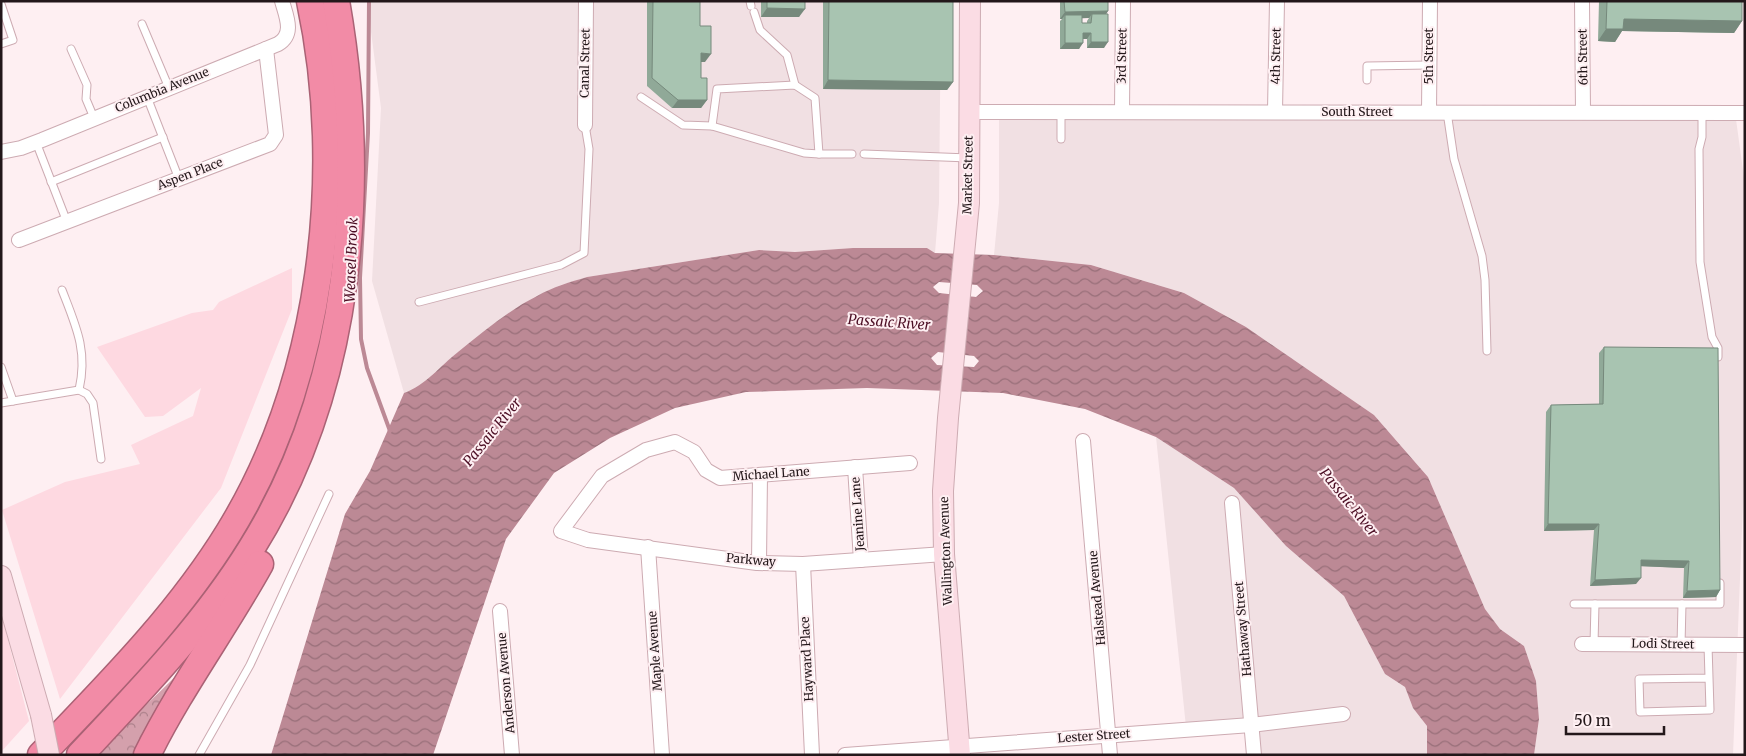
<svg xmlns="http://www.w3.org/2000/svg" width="1746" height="756" viewBox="0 0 1746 756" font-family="Merriweather,serif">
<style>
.built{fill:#f1e0e3}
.green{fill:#fed9e1}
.forest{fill:url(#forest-crowns)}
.water{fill:url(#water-waves);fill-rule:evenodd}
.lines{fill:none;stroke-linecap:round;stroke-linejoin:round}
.stream{stroke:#bc8995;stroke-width:4}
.lane-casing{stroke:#cdabb2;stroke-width:9}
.street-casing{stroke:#cdabb2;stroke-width:16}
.secondary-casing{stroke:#cdabb2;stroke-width:22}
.highway-casing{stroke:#aa6275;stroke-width:29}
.lane{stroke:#fff;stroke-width:7}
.street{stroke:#fff;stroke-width:14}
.secondary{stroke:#fbdce4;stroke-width:20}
.highway{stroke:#f28ba6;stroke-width:26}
.secondary-bridge-casing{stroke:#cdabb2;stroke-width:22;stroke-linecap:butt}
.secondary-bridge{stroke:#fbdce4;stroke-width:20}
.wall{fill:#90a998;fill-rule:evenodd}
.shaded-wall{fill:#76897c}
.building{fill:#a8c4b1;stroke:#76897c}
.labels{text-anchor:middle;stroke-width:4;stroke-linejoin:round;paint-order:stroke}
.street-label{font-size:12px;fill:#23171a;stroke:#feeff2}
.water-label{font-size:14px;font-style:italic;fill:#4c0e24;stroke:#feeff2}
</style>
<defs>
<pattern id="forest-crowns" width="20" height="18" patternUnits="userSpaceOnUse" patternTransform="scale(1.25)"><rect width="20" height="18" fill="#d4a0ac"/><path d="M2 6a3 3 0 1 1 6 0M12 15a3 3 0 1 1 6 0" fill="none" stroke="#ac818b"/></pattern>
<pattern id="water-waves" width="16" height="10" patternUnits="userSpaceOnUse" patternTransform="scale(1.25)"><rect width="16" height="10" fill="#bc8995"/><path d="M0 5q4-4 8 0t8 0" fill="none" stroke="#986f79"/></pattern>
</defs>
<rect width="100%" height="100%" fill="#feeff2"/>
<g class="built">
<path d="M367,1H941L939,203L935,253L927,248H853L795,252L759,250L587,277L561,285L536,296L514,310L457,353L416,389L404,393L372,281L381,108Z"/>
<path d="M999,112H1735L1745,185V453L1733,755H1534L1539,719L1536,681L1524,646L1500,629L1485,609L1428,477L1374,415L1246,327L1184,293L1091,265L994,255L999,203Z"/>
<path d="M1156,437L1234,488L1286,546L1344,596L1385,674L1405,687L1413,708L1427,726V755H1261L1258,720L1186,727Z"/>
</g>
<g class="green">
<path d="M292,268V309L221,488L60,699L2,510L65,482L140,464L131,445L193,416L201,388L163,416L145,417L97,347L192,313L213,310L219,302Z"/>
<path d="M1,613L29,721L1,752Z"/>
</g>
<path class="forest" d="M180,672L139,755H95Z"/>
<path class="water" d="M853,248H927L935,253L994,255L1091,265L1184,293L1246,327L1374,415L1428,477L1485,609L1500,629L1524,646L1536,681L1539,719L1534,755H1427V726L1413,708L1405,687L1385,674L1344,596L1286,546L1234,488L1156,437L1085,409L1003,393L867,388L746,392L675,408L610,438L554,473L506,539L433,755H271L345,514L370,471L404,393C426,385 440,366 458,352C483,332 509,310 537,296C553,287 570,282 587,277L759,250L795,252ZM939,282L977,285L983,291L976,297L939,293L933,287ZM938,352L974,356L979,361L974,367L937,365L931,358Z"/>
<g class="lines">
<path class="stream" d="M369,1L368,133L360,278L361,339L367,368L390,431"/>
<defs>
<g id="lane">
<path d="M750,1L751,6"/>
<path d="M1,4L13,40L1,44"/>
<path d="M754,12L760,30L787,55L795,85"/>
<path d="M142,24L169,88"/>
<path d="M71,49L87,85L86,99L94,118"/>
<path d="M1367,80V66L1429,65"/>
<path d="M147,97L179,179"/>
<path d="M641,97L683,125L712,126L717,89L795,85L815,98L819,154H852"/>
<path d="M1447,112L1454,159L1482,256L1485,280L1487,351"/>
<path d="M1702,112V137L1699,149L1700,262L1712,337L1718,348V357"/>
<path d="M712,126L804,153L819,154"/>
<path d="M1061,139V112"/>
<path d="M36,142L67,222"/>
<path d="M864,154L969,158"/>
<path d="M51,182L163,137"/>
<path d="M62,290C76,326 88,351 79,390"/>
<path d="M419,302L561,265L584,253L589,149L585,125"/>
<path d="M1,367L13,401"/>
<path d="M1,403L79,390L87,394L93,403L101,459"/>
<path d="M1574,604H1720V583"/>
<path d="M1594,644L1595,604"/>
<path d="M1681,645L1682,604"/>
<path d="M1708,645L1710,710L1640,712L1639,679L1709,678"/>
<path d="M199,755L250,665L329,494"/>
</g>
<g id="street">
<path d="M1582,1L1583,112"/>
<path d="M1122,111L1123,1"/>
<path d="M1275,111L1277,1"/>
<path d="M969,112L1745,113"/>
<path d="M1429,112L1430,1"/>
<path d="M585,125L586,1"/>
<path d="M1,152L21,148L42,140L278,44C295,34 286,16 282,1"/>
<path d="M19,240L270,144L276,135L266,49"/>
<path d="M1083,441L1110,755"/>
<path d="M910,463L720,478L706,470L694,452L675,442L646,450L602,476L561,531L588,540L757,563L803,564L944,554"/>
<path d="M855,467L861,560"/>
<path d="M1232,503L1254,755"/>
<path d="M648,547L662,755"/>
<path d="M759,563L760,475"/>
<path d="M803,564L812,755"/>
<path d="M500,611L512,755"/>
<path d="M1582,644L1745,645"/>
<path d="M845,755L1251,725L1343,714"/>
</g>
<g id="secondary">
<path d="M1,576L41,715"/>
<path d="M960,755L944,554L943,491L948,418L969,203L970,1"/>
</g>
<g id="highway">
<path d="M41,755C108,685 178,615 229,532C322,381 347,174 310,1"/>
<path d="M80,755C141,690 204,625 251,549C352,388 368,184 336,1"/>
<path d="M147,755C180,688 224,629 260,564"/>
</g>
</defs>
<use href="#lane" class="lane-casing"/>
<use href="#street" class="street-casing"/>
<use href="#secondary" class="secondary-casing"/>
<use href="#highway" class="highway-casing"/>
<use href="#lane" class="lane"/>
<use href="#street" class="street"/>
<use href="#secondary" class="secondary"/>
<use href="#highway" class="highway"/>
<defs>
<path id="secondary-bridge" d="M41,715L49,755"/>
</defs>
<use href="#secondary-bridge" class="secondary-bridge-casing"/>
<use href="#secondary-bridge" class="secondary-bridge"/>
</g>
<g class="wall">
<path d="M647,1H700V26L705,62H701V78L707,100L701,108H672L647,86Z"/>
<path d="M761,1H805L799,17H761Z"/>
<path d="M823,1H953V82L947,90L823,89Z"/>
<path d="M1060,1H1108L1106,14L1104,48H1087V39H1083L1079,49H1060V21L1062,19H1060ZM1082,18H1089L1087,21V23H1082Z"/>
<path d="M1599,1H1742V21L1734,33L1622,31L1615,42L1598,41Z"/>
<path d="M1604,347L1720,590L1716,597L1683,598L1684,568L1641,566L1636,584L1590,586L1594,530L1544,531L1546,412L1551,405L1599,404V353Z"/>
</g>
<g class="shaded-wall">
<path d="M767,8L805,9L799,17H761Z"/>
<path d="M1108,11L1104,18L1092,14L1089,18L1065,19V15L1062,19H1060L1065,12Z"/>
<path d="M1624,19L1742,21L1734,33L1622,31L1615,42L1598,41L1606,29Z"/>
<path d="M1083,33H1091L1087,39H1079Z"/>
<path d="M1091,42H1108L1104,48H1087Z"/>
<path d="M1065,43H1083L1079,49H1060Z"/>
<path d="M701,53L711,54L705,62H695Z"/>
<path d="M828,80L953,82L947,90L823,89Z"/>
<path d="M678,100H707L701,108H672Z"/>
<path d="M1548,524H1599L1594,530L1544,531Z"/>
<path d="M1641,560L1689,561L1684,568L1636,566Z"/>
<path d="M1641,578L1636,584L1590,586L1595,580Z"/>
<path d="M1720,590L1716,597L1683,598L1687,591Z"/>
</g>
<g class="building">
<path d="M653,1H700V26H711V54L701,53V78H707V100H678L652,78Z"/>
<path d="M767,1H805V9L767,8Z"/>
<path d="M829,1H953V82L828,80Z"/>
<path d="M1064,1H1108V11L1065,12Z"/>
<path d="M1607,1H1742V21L1624,19L1623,29H1606Z"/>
<path d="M1092,14H1108V42H1091V33H1083V43H1065V15H1082V23H1091Z"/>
<path d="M1604,347L1718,348L1720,590L1687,591L1689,561L1641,560V578L1595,580L1599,524H1548L1551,405L1603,404Z"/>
</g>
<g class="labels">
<g class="street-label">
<text transform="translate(1122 56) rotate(-89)" y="4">3rd Street</text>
<text transform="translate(1276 56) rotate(-89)" y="4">4th Street</text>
<text transform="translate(1429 56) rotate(-90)" y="4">5th Street</text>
<text transform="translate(1583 57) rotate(-91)" y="4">6th Street</text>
<text transform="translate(585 63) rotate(-89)" y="4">Canal Street</text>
<text transform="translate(162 90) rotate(-22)" y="4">Columbia Avenue</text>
<text x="1357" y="116">South Street</text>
<text transform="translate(190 174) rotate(-21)" y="4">Aspen Place</text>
<text transform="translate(968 175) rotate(-89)" y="4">Market Street</text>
<text transform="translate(771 474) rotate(-4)" y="4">Michael Lane</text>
<text transform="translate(858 514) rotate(-94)" y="4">Jeanine Lane</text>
<text transform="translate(946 551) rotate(-92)" y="4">Wallington Avenue</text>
<text transform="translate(751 560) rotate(5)" y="4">Parkway</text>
<text transform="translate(1097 598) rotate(-95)" y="4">Halstead Avenue</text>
<text transform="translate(1243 629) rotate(-95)" y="4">Hathaway Street</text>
<text transform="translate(1663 644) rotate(1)" y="4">Lodi Street</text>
<text transform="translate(655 651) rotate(-94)" y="4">Maple Avenue</text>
<text transform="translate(807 659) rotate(-93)" y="4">Hayward Place</text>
<text transform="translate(506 683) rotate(-95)" y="4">Anderson Avenue</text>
<text transform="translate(1094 736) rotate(-4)" y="4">Lester Street</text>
</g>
<g class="water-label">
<text transform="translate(351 260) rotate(-88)" y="5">Weasel Brook</text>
<text transform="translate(889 322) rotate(4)" y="5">Passaic River</text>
<text transform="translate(492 432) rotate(-51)" y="5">Passaic River</text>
<text transform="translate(1349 502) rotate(51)" y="5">Passaic River</text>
</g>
</g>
<rect width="1746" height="756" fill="none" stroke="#23171a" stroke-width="5"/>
<path d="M1566 726v8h98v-8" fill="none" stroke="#23171a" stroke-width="2.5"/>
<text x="1574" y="726" font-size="15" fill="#23171a" stroke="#feeff2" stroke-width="4" paint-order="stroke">50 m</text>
</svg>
